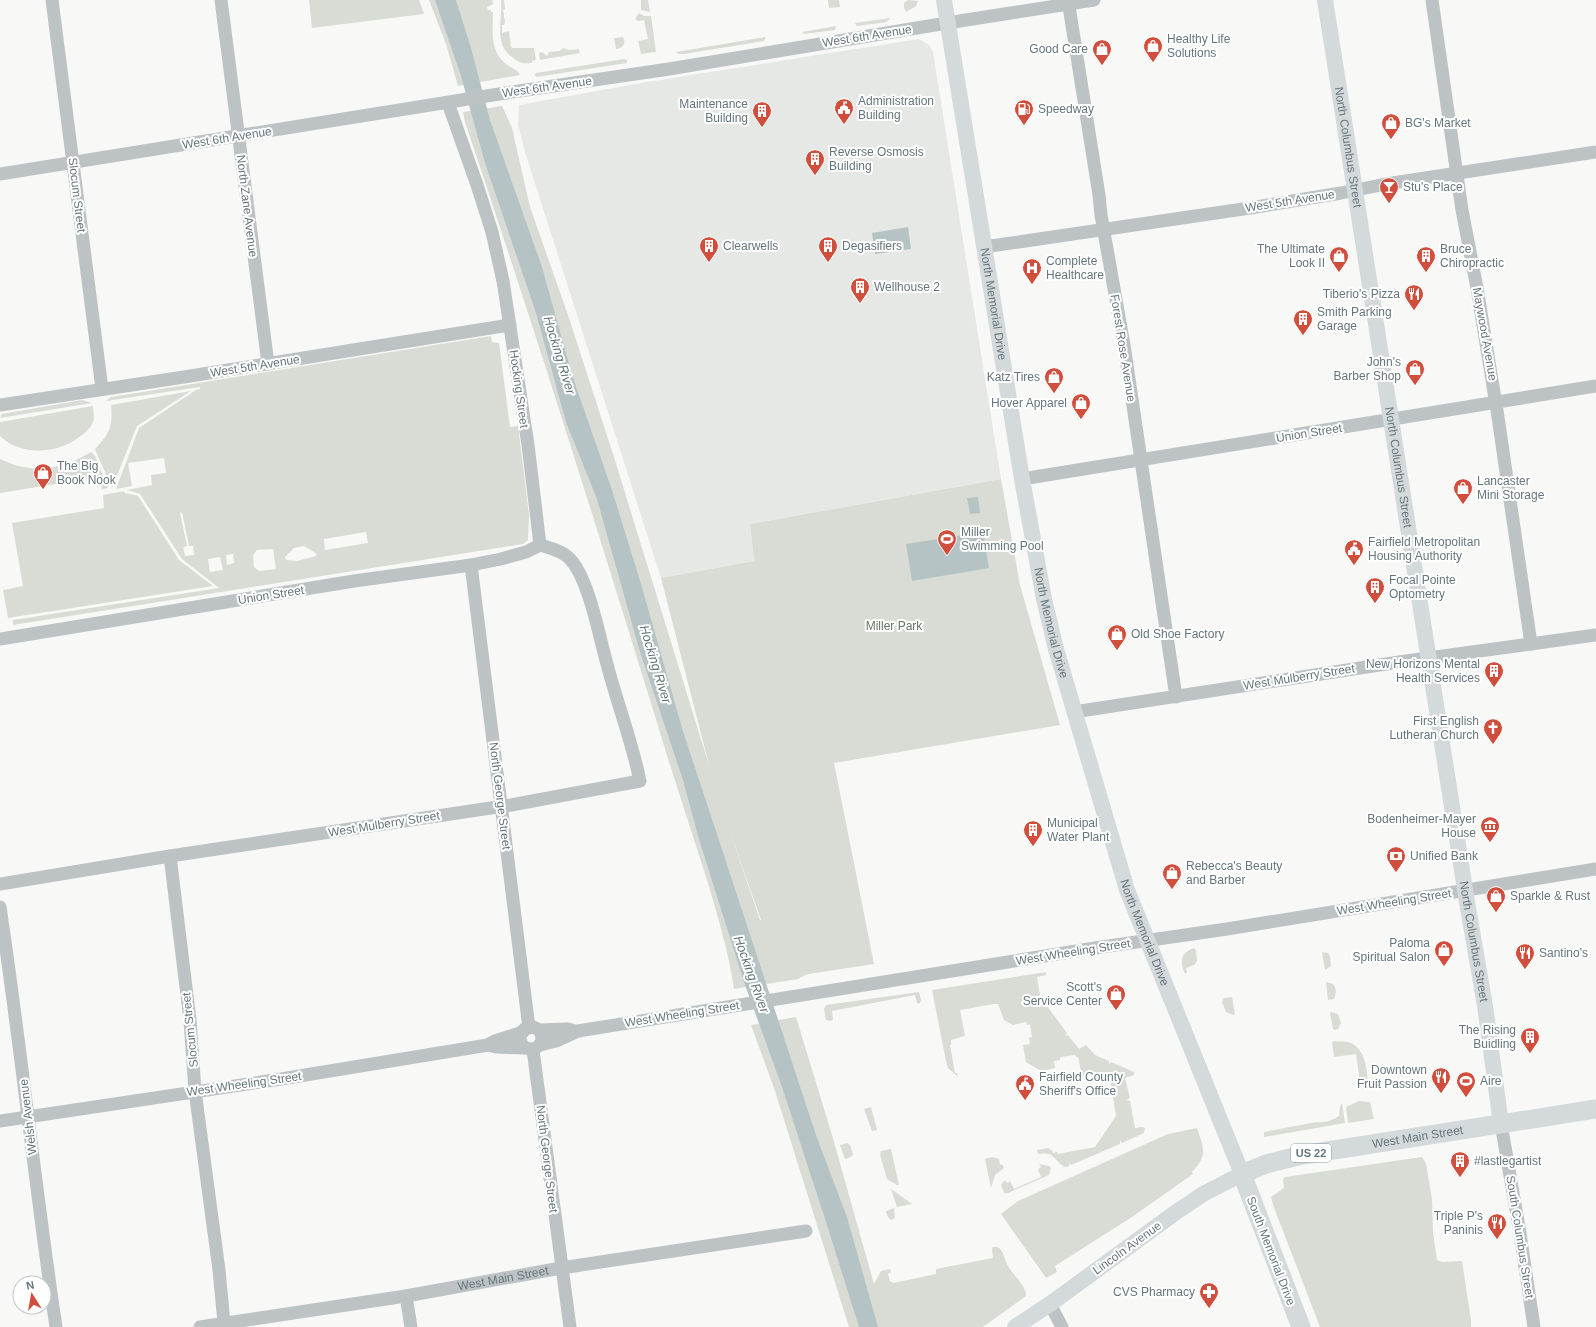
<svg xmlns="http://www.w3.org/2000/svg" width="1596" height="1327" viewBox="0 0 1596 1327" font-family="Arial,sans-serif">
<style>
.built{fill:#e6e8e6}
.green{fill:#d9dcd5;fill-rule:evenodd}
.water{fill:#b6c3c5}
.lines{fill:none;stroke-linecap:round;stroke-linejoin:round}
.minor{stroke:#bdc2c5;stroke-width:13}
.major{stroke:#d4d9db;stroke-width:16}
.highway{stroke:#d4d9db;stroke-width:19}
.labels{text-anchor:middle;stroke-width:4;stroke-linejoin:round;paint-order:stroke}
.shield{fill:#fff;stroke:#949fa4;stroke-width:1}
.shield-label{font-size:11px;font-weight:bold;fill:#66767d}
.street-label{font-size:12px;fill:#66767d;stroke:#fff}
.poi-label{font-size:12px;fill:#66767d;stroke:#fff;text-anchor:start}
.park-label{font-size:12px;fill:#697664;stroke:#fff}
.water-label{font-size:13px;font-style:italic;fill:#607478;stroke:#fff}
</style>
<rect width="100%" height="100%" fill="#f8f8f6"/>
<path class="built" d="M919,39L929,45L933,52L1001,479L750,524L754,561L661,578L525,152L518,125L519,105L641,83Z"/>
<g class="green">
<path d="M309,0H419L424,14L312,28Z"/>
<path d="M429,0H492L493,4L487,7L488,10H491V12H493C493,30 489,51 506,64C511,68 517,69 520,75L458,86L446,44Z"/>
<path d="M501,0H504L505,9L503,10L505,22L504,25H502V33L509,31L511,47L513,48H534L536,60L532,61V63C523,64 519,63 512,57C493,44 503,19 501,0Z"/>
<path d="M641,0H648L650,12L641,10Z"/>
<path d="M828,0H839L840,7L829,8Z"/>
<path d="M908,0L918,1L916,6L906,12L904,8V3Z"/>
<path d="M639,13L644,16H651L656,52L641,54L638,41L648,39L644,20L638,21L635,19Z"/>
<path d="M890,18L887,22L857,26L855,23Z"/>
<path d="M836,26L835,30L804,34L802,32Z"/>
<path d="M623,37C626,43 624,48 616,49L614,38Z"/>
<path d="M766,37L764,41L684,54H679L676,52Z"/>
<path d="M563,48L569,50L579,49L580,53L540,60L539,53L542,52L547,56L549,52L560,51Z"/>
<path d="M624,59L627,60V63L536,77L535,75L536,73Z"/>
<path d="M502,106L512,128L530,207L569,318L613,454L709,765L661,578L754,561L750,524L1001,479L1020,585L1060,725L834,763L874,964L808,974L798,979L734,989C729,953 718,918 708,883C690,826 671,770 654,713C593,515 531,318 465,122L463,112ZM728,826L761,920H760Z"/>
<path d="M491,336L492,342L499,343L510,427L518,426L529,515L528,540L523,544L13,625V620L219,588L182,559L140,494L127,490L152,485L151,475L166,473L164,458L128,463L132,486L116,489L139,428L196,390L200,389V387L106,401L111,397ZM182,512L189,546H193L194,555L185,556L183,547L187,546L180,513ZM366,532L368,543L325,550L324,539ZM304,546L317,554L316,556L297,561L286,560L285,557L294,548ZM273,549L276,569L259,571L254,567L253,555L257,550ZM233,554L234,563L227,565L226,555ZM220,557L223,570L210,572L208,559Z"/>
<path d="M191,391L137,426L112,488L95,449C110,434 113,425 111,405Z"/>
<path d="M82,400L92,403L0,418L2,414Z"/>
<path d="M93,406C93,412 95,417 93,422C90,429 84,434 78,438C56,454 20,456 0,436V422Z"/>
<path d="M91,452L95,456L108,488L102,489L99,477L0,493V459C33,475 61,470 91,452Z"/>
<path d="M124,491L125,493L138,496L179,560L213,586L8,618L3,590L23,586L12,523L104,508L103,495Z"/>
<path d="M1194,948L1196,950L1197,961L1194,965L1186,968L1187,972L1185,974C1180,961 1180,953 1194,948Z"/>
<path d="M1322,952L1328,953L1330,956L1331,966L1325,970Z"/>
<path d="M1046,972V975L1037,977L1040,995L1038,996L1037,998H1041L1067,1033L1065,1036L1068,1035L1079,1049L1086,1045L1095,1055L1109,1061V1065L1111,1062L1134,1072V1075L1125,1078L1130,1098L1126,1100L1130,1101L1135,1128L1142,1127L1145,1128L1144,1133L1142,1134L1122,1143L1120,1140V1144L1071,1165L1069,1163V1166L1066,1167C1055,1164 1056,1150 1038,1154L1037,1150L1049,1148L1050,1150H1052L1053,1153L1057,1152L1058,1154L1095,1147L1116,1116L1110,1078H1108L1107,1074H1103L1102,1072L1082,1076L1078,1057H1076L1075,1055L1060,1057V1060L1054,1061L1055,1068L1041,1071L1026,1062L1023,1045L1030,1044L1029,1038L1032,1037L1030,1024L1027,1025L1026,1022L1013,1025L1004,1020L998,1004H994L960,1010L965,1036L951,1040V1045H950L955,1073H957L958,1077L948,1068L946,1061L932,990Z"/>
<path d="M1326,982L1333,984C1337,989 1336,993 1334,999L1328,1000Z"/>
<path d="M919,992L921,1000L919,1004L917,1003L915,995L832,1011L833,1019L831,1021L826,1020L824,1009L826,1005Z"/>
<path d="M1232,997L1235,1014L1233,1015L1226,1012L1222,1002L1224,998Z"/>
<path d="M1331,1012L1338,1014L1341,1023L1338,1029L1335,1030L1333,1029L1330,1013Z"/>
<path d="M796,1017L832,1135L874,1284L881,1271L890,1269L891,1272L888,1274L890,1281L893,1283L936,1274V1269L993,1258L992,1249L993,1247C996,1247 997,1246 999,1248C1004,1252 1005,1261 1008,1266C1013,1275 1026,1285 1026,1296L983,1327H849L775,1091L751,1025Z"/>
<path d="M1334,1041C1339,1042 1343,1041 1348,1042C1365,1047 1367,1068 1368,1083L1360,1081L1356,1054L1334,1057L1332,1042Z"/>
<path d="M1359,1101L1370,1102L1374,1119L1348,1123L1346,1107Z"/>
<path d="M1342,1103L1345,1123L1264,1137V1132L1317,1122C1323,1123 1334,1120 1339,1116L1340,1106Z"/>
<path d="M871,1107L877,1130L872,1131L864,1109Z"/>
<path d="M1197,1128C1204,1149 1208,1155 1192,1172L1193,1174L1132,1217L1055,1266L1057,1272L1046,1278L1001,1214L1018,1201L1168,1134Z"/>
<path d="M847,1143L850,1145L853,1154L851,1157L845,1159L840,1145Z"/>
<path d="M891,1149L899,1185H897L887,1179L880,1155L881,1151Z"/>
<path d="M993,1157L999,1159L1000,1165L1002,1164L1004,1168L995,1175L991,1188L985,1159Z"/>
<path d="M1422,1157L1426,1164L1432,1199L1433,1232L1437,1260L1442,1262L1462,1261L1471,1320V1327H1320L1273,1205L1271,1197L1284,1188L1283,1179L1285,1177Z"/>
<path d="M1039,1164L1049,1166L1051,1168L1049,1175L1008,1193H1004L1001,1185L1005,1180L1007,1183L1010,1181L1014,1189L1041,1177L1038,1169L1041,1167Z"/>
<path d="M891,1189L912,1204L897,1207Z"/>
<path d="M894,1208L895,1218L891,1220L888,1217L886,1213V1211Z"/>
</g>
<g class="water">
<path d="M435,0H456L471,48L490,120L542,267L572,375L612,490L641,584L682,728L817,1138L847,1217L878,1327H859L826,1222L782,1087L744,982L698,836L683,780L640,652L597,499L566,422L536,313L485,163L461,76Z"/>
<path d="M908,227L911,249L875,254L872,233Z"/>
<path d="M978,497L980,513L970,514L967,498Z"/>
<path d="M983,532L989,568L912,581L906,544Z"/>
</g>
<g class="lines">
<g class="minor">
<path d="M52,0L102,389"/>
<path d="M221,0L268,364"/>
<path d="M1068,0L1099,195L1101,215L1124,345L1176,697"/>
<path d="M1432,0L1462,210L1477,288L1498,417L1531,644"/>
<path d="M448,103L477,185L492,232L503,281L528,445L540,545"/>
<path d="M0,174L499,94L669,69L947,23L1094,0"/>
<path d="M984,247L1250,208L1341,193L1386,184L1596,152"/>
<path d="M0,405L184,377L510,325"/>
<path d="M1022,479C1213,449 1404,416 1596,386"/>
<path d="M471,565L529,1028"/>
<path d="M0,639L354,581L471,565L501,559L526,552L540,545"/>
<path d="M1074,712L1399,662L1596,635"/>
<path d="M170,856L190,1020L195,1091L219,1270L224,1323"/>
<path d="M0,884L170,856L511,805L640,781C632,741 617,703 607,664C599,636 589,579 570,559C563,551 550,548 540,545"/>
<path d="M0,907C21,1047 35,1187 56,1327"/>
<circle cx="531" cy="1038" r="11"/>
<path d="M539,1030L568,1029L575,1031"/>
<path d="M488,1045L495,1041L523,1032"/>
<path d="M540,1045L556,1041L578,1031L1095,948L1227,929L1596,869"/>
<path d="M533,1050L570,1327"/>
<path d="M0,1121L281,1079L488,1045L496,1047L526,1048"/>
<path d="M1501,1124L1519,1227L1534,1327"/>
<path d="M406,1296L411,1327"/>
<path d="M1050,1304L1062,1327"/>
<path id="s1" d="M200,1327L406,1296L561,1268L806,1231"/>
</g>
<g class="major">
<path id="s2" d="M944,0L1022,479L1044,599L1056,649L1127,890L1242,1174L1203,1194L1175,1213L1050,1304L1015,1327"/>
<path id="s3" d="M1325,0L1467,902L1485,1006L1501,1124"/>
</g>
<path class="highway" id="s4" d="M1301,1327L1242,1174L1266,1164L1302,1155L1596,1109"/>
</g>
<defs>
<symbol id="shop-pin" viewBox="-11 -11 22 30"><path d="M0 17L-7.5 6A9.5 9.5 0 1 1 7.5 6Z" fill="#d14e3d" stroke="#fff"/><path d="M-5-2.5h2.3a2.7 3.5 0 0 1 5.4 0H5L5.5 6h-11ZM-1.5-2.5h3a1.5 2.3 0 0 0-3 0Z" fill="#fff"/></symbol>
<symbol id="civic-pin" viewBox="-11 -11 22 30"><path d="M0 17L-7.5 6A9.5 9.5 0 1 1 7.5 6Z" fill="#d14e3d" stroke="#fff"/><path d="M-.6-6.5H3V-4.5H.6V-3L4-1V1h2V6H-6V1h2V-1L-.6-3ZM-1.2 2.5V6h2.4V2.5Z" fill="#fff"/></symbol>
<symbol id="fuel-pin" viewBox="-11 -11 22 30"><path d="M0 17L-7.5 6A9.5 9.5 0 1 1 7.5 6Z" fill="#d14e3d" stroke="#fff"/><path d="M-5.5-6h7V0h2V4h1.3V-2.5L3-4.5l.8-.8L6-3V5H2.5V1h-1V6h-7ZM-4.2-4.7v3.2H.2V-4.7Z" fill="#fff"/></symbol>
<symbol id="building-pin" viewBox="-11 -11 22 30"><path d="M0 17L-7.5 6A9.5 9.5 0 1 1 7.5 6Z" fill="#d14e3d" stroke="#fff"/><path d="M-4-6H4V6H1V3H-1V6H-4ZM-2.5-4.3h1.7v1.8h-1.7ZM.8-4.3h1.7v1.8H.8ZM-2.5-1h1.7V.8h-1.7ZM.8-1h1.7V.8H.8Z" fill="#fff"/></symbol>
<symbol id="bar-pin" viewBox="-11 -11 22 30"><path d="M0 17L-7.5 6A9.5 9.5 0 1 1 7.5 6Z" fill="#d14e3d" stroke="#fff"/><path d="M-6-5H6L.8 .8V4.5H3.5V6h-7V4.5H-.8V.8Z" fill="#fff"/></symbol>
<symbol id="hospital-pin" viewBox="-11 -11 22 30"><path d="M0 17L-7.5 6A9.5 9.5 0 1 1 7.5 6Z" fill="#d14e3d" stroke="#fff"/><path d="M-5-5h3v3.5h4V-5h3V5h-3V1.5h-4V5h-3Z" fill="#fff"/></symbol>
<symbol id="restaurant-pin" viewBox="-11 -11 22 30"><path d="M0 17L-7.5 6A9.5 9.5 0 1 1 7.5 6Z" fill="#d14e3d" stroke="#fff"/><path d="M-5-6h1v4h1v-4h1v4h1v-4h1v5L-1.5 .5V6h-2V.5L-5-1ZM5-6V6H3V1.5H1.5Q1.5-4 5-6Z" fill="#fff"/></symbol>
<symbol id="stadium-pin" viewBox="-11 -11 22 30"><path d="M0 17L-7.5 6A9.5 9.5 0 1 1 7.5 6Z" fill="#d14e3d" stroke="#fff"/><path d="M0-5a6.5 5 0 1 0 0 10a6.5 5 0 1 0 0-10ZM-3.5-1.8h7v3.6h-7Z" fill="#fff"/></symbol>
<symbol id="church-pin" viewBox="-11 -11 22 30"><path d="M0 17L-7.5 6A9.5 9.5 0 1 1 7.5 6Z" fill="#d14e3d" stroke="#fff"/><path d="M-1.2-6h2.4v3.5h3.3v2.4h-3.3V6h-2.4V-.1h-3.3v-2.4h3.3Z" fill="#fff"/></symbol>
<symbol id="museum-pin" viewBox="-11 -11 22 30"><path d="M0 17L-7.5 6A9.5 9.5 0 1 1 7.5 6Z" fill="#d14e3d" stroke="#fff"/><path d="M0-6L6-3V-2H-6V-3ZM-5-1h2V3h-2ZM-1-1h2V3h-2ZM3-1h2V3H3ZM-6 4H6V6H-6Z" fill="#fff"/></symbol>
<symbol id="bank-pin" viewBox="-11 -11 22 30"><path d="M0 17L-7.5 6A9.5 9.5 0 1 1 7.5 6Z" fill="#d14e3d" stroke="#fff"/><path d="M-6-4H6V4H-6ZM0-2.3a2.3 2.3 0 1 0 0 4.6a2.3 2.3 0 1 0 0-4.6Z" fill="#fff"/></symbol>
<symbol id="pharmacy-pin" viewBox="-11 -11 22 30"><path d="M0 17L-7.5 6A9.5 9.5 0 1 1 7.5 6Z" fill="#d14e3d" stroke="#fff"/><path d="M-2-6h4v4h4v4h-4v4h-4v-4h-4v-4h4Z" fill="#fff"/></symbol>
</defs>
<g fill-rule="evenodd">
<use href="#shop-pin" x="1142" y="35" width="22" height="30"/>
<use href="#shop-pin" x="1091" y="38" width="22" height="30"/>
<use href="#civic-pin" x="833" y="97" width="22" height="30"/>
<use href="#fuel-pin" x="1013" y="98" width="22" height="30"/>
<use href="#building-pin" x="751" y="100" width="22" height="30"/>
<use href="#shop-pin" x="1380" y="112" width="22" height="30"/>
<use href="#building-pin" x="804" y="148" width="22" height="30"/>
<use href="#bar-pin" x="1378" y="176" width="22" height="30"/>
<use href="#building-pin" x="698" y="235" width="22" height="30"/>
<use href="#building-pin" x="817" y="235" width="22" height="30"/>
<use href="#shop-pin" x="1328" y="245" width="22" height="30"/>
<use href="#building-pin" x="1415" y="245" width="22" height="30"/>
<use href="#hospital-pin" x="1021" y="257" width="22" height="30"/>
<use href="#building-pin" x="849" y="276" width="22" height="30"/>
<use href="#restaurant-pin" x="1403" y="283" width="22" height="30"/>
<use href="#building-pin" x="1292" y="308" width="22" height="30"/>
<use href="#shop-pin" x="1404" y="358" width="22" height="30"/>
<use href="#shop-pin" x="1043" y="366" width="22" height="30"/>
<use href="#shop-pin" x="1070" y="392" width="22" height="30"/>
<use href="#shop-pin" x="32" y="462" width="22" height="30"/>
<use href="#shop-pin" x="1452" y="477" width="22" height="30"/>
<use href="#stadium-pin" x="936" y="528" width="22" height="30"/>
<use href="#civic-pin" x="1343" y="538" width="22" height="30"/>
<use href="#building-pin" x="1364" y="576" width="22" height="30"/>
<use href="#shop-pin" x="1106" y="623" width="22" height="30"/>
<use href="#building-pin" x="1483" y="660" width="22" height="30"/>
<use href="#church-pin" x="1482" y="717" width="22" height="30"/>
<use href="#museum-pin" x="1479" y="815" width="22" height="30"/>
<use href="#building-pin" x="1022" y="819" width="22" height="30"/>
<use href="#bank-pin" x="1385" y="845" width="22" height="30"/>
<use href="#shop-pin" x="1161" y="862" width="22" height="30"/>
<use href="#shop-pin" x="1485" y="885" width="22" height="30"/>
<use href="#shop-pin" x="1433" y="939" width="22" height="30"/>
<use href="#restaurant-pin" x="1514" y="942" width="22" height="30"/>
<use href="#shop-pin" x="1105" y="983" width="22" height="30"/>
<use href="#building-pin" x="1519" y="1026" width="22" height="30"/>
<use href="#restaurant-pin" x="1430" y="1066" width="22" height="30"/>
<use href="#stadium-pin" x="1455" y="1070" width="22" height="30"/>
<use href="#civic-pin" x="1014" y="1073" width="22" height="30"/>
<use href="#building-pin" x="1449" y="1150" width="22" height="30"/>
<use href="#restaurant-pin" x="1486" y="1212" width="22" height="30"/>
<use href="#pharmacy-pin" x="1198" y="1281" width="22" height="30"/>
</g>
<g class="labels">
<rect class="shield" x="1291" y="1144" width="40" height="18" rx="3"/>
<g class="shield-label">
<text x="1311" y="1157">US 22</text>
</g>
<g class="street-label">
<text transform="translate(867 36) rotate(-9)" y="4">West 6th Avenue</text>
<text transform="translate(547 87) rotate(-8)" y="4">West 6th Avenue</text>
<text transform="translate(227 138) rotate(-9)" y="4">West 6th Avenue</text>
<text dy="4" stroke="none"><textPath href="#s3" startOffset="149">North Columbus Street</textPath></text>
<text transform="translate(77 195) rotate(83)" y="4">Slocum Street</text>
<text transform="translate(1290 201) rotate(-9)" y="4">West 5th Avenue</text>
<text transform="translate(247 206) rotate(83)" y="4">North Zane Avenue</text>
<text dy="4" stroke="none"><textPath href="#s2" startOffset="308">North Memorial Drive</textPath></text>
<text transform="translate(1485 334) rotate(80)" y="4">Maywood Avenue</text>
<text transform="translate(1123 348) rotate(81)" y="4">Forest Rose Avenue</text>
<text transform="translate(255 366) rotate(-9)" y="4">West 5th Avenue</text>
<text transform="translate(519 389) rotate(82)" y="4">Hocking Street</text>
<text transform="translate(1309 433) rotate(-9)" y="4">Union Street</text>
<text dy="4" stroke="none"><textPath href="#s3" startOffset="473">North Columbus Street</textPath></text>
<text transform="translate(271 595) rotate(-9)" y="4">Union Street</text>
<text dy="4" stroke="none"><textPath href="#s2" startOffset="632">North Memorial Drive</textPath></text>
<text transform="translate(1299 677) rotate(-9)" y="4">West Mulberry Street</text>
<text transform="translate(500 796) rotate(83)" y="4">North George Street</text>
<text transform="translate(384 824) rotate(-9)" y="4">West Mulberry Street</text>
<text transform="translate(1394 902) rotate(-9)" y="4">West Wheeling Street</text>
<text dy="4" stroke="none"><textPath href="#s2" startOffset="956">North Memorial Drive</textPath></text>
<text dy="4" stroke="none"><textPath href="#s3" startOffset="953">North Columbus Street</textPath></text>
<text transform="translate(1073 952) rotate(-9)" y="4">West Wheeling Street</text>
<text transform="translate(682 1014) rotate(-9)" y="4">West Wheeling Street</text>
<text transform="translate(190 1030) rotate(-96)" y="4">Slocum Street</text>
<text transform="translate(244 1084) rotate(-8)" y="4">West Wheeling Street</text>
<text transform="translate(28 1117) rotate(-97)" y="4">Welsh Avenue</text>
<text dy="4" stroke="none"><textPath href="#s4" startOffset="344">West Main Street</textPath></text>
<text transform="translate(547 1159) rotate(83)" y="4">North George Street</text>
<text transform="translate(1520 1237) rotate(81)" y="4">South Columbus Street</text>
<text transform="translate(1127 1248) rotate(-36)" y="4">Lincoln Avenue</text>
<text transform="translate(1271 1251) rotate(69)" y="4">South Memorial Drive</text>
<text dy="4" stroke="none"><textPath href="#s1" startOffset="307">West Main Street</textPath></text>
</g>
<g class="poi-label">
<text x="1167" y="43">Healthy Life<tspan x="1167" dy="14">Solutions</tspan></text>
<text x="1088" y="53" text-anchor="end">Good Care</text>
<text x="858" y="105">Administration<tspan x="858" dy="14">Building</tspan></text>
<text x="748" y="108" text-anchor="end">Maintenance<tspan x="748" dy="14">Building</tspan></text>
<text x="1038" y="113">Speedway</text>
<text x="1405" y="127">BG's Market</text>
<text x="829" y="156">Reverse Osmosis<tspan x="829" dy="14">Building</tspan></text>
<text x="1403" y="191">Stu's Place</text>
<text x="723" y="250">Clearwells</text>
<text x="842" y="250">Degasifiers</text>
<text x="1325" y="253" text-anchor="end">The Ultimate<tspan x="1325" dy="14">Look II</tspan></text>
<text x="1440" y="253">Bruce<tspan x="1440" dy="14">Chiropractic</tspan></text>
<text x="1046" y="265">Complete<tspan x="1046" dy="14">Healthcare</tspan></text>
<text x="874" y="291">Wellhouse 2</text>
<text x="1400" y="298" text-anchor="end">Tiberio's Pizza</text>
<text x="1317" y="316">Smith Parking<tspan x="1317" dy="14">Garage</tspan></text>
<text x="1401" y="366" text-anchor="end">John's<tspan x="1401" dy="14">Barber Shop</tspan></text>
<text x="1040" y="381" text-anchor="end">Katz Tires</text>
<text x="1067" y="407" text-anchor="end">Hover Apparel</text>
<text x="57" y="470">The Big<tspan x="57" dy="14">Book Nook</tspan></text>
<text x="1477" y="485">Lancaster<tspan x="1477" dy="14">Mini Storage</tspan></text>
<text x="961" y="536">Miller<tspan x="961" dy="14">Swimming Pool</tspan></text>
<text x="1368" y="546">Fairfield Metropolitan<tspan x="1368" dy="14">Housing Authority</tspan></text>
<text x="1389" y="584">Focal Pointe<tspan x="1389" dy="14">Optometry</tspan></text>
<text x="1131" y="638">Old Shoe Factory</text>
<text x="1480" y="668" text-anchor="end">New Horizons Mental<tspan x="1480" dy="14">Health Services</tspan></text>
<text x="1479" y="725" text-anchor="end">First English<tspan x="1479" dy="14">Lutheran Church</tspan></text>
<text x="1476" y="823" text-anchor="end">Bodenheimer-Mayer<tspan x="1476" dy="14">House</tspan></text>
<text x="1047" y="827">Municipal<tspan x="1047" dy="14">Water Plant</tspan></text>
<text x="1410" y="860">Unified Bank</text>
<text x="1186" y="870">Rebecca's Beauty<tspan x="1186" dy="14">and Barber</tspan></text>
<text x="1510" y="900">Sparkle &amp; Rust</text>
<text x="1430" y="947" text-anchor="end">Paloma<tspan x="1430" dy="14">Spiritual Salon</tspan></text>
<text x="1539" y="957">Santino's</text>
<text x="1102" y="991" text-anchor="end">Scott's<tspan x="1102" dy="14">Service Center</tspan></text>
<text x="1516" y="1034" text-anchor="end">The Rising<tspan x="1516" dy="14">Buidling</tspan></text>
<text x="1427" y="1074" text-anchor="end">Downtown<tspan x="1427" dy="14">Fruit Passion</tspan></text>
<text x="1039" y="1081">Fairfield County<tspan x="1039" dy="14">Sheriff's Office</tspan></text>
<text x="1480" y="1085">Aire</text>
<text x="1474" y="1165">#lastlegartist</text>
<text x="1483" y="1220" text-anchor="end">Triple P's<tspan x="1483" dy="14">Paninis</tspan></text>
<text x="1195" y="1296" text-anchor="end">CVS Pharmacy</text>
</g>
<g class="park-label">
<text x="894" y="630">Miller Park</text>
</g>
<g class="water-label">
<text transform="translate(560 355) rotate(73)" y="5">Hocking River</text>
<text transform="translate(656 664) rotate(73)" y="5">Hocking River</text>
<text transform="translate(752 974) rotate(70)" y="5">Hocking River</text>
</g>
</g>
<g transform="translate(32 1295) rotate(349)"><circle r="19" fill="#ffffff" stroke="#c2c8cb"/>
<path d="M0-3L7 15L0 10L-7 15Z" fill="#d14e3d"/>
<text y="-6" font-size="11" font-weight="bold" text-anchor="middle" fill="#66767d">N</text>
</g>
</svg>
